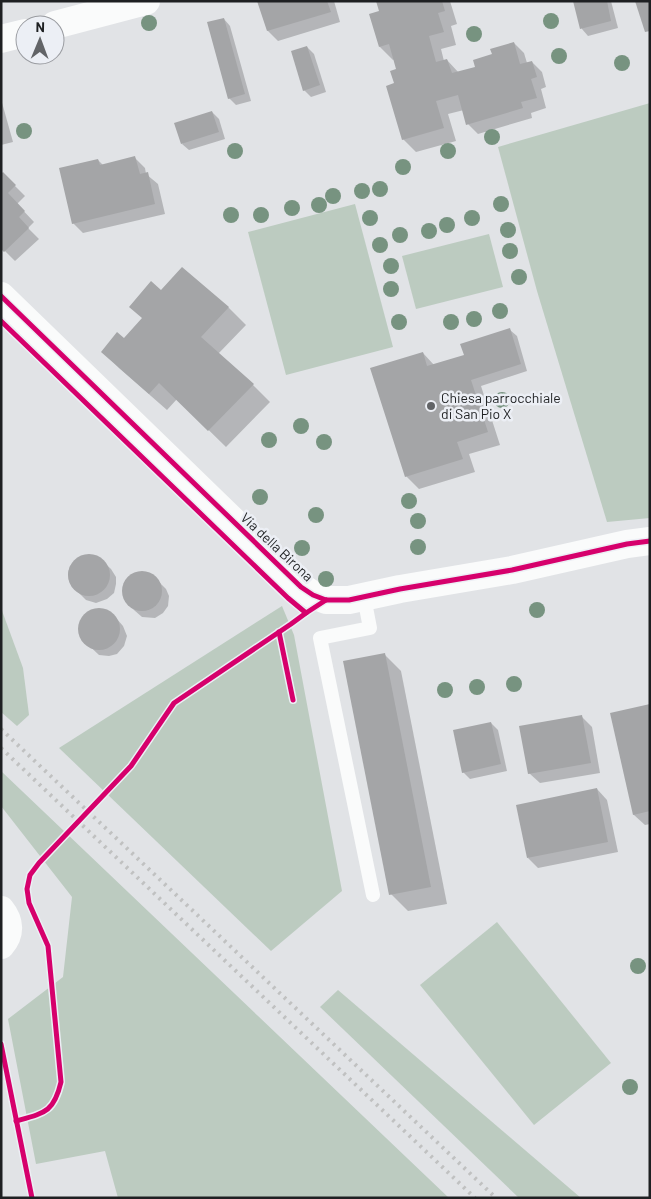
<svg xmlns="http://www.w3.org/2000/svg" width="651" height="1199" viewBox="0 0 651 1199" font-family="Barlow,sans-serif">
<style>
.green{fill:#bccbc0}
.shadow{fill:#0003}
.building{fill:#a4a5a7}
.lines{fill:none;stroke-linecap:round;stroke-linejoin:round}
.service{stroke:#fafbfb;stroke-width:14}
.minor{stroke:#fafbfb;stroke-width:28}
.rail{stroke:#c0c1c1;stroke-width:4;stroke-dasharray:2.5 5;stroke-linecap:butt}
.cycleway-casing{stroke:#eceff5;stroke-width:8}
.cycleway{stroke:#d6006c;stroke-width:5}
.tree{fill:#779380}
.poi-dot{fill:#626467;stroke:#eceff5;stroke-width:2}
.labels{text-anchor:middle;stroke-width:5;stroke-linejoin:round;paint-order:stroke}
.poi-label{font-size:14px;fill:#1e2022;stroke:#eceff5;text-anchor:start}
.street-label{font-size:14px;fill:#1e2022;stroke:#eceff5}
</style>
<rect width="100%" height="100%" fill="#e1e3e6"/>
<g class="green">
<path d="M650,103V518L607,522L537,291L498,147Z"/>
<path d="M355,204L393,347L286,375L248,232Z"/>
<path d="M489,234L503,287L416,309L402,256Z"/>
<path d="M282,606L294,635L342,891L271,951L59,748Z"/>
<path d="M1,608L23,668L29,715L17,726L1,712Z"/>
<path d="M1,771L449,1198H118L105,1151L36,1164L8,1019L63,977L72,897L1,806Z"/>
<path d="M497,922L611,1063L534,1125L420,985Z"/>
<path d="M338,990L581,1198H519L320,1007Z"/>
</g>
<g class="shadow">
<path d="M259,1H334L340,22L278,41L268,31Z"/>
<path d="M378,1H450L457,24L451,26L456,45L441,49L444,61L447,60L459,73L477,68L494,55L514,43L524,53L527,63L532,62L542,72L546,87L541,89L546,108L531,113L532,118L478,134L468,124L464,110L448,114L456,141L416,152L403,139L395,84L398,70L395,59L393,60L380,47L381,12Z"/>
<path d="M575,1H611L618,28L588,36L582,29Z"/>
<path d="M224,19L230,26L251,101L236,105L229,98Z"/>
<path d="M307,47L314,54L326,92L311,97L304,90Z"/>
<path d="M1,99L13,142L1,145Z"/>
<path d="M212,112L219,119L225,139L189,150L182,144Z"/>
<path d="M135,158L145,168L146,174L158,184L165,214L83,233L73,223L98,160L103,165Z"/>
<path d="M3,174L25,196L17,204L34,222L28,228L39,239L15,261L1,247Z"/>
<path d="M182,269L229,308L246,325L218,354L253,385L270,402L226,447L177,399L167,410L119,368L103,351L125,340L143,319L161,291Z"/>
<path d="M510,330L517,336L527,371L481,386L500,445L469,454L475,472L419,489L406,476L423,353L434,365L465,356Z"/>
<path d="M86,555L98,557L111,569L116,577V584L114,593L107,599L96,603L86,600L72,586L69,581L68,573L70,566L77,559Z"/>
<path d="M144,573L153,576L166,589L169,596L168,606L163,613L155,618L142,617L134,610L126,602L124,598L123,588L127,579L133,575Z"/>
<path d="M97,609L107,611L116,618L123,626L127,636L124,646L117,654L109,656L99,655L81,638L79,630L80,622L83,618L89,612Z"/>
<path d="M384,654L401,671L447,904L408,911L391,894Z"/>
<path d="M650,705V824L645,825L634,815L611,714Z"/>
<path d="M582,717L592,727L600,773L540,783L529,773Z"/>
<path d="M491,723L498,730L507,771L470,779L463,772Z"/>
<path d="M597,789L607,800L618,852L538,868L528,858Z"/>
</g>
<g class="building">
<path d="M257,1H327L331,12L267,31Z"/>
<path d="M376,1H442L445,11L438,13L444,32L429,36L436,62L447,59L452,73L475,67L473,60L492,54L490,49L514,42L520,64L532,61L537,77L531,79L537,98L521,102L523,108L466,125L458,95L436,101L444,128L402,140L386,86L394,83L390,71L396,69L389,44L379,47L369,14L379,11Z"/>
<path d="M573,1H607L611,21L580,29Z"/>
<path d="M635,1H650V31L645,32Z"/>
<path d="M224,18L245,94L228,99L207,22Z"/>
<path d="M307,46L320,85L303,91L291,51Z"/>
<path d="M212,111L219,132L181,144L174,123Z"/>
<path d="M135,156L140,174L148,172L155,204L72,224L59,168L98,159L100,165Z"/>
<path d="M3,172L16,185L8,193L25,211L19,217L29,228L4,252L1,249V174Z"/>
<path d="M182,267L229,307L201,337L254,384L208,431L159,383L149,394L101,352L117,332L124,338L142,318L129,307L151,281L161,290Z"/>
<path d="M510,328L521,364L471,380L488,432L457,442L463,459L405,477L370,368L423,352L427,366L464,355L460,344Z"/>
<circle cx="89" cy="575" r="21"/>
<circle cx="142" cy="591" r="20"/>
<circle cx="99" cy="629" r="21"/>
<path d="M385,653L431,887L389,895L343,661Z"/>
<path d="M650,704V811L633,815L610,713Z"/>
<path d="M582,715L591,763L528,774L519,726Z"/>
<path d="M491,722L501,764L462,773L453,730Z"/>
<path d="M597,788L608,842L527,858L516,805Z"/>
</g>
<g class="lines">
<path class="service" d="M364,597L370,628L320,638L373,895"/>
<g class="minor">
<path d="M55,25L146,1"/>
<path d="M1,39L25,33"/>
<path d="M1,296L301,587L313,595L326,600H349L400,589L512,570L627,544L650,541"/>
<path d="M1,910C10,921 11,934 1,945"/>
</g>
<g class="rail">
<path d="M1,729L496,1198"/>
<path d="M1,748L475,1198"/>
</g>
<defs>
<g id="cycleway">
<path d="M1,296L301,587L313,595L326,600H349L400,589L512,570L627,544L650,541"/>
<path d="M1,321L288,598L306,613L326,600"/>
<path d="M279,632L293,700"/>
<path d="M1,1044L32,1198"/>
<path d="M16,1121C45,1113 54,1112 61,1082L48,946L29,903L27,889L30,875L39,863L131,766L174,703L291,624L306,613"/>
</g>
</defs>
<use href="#cycleway" class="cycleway-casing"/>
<use href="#cycleway" class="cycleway"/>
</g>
<g class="tree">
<circle cx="551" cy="21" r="8"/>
<circle cx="149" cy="23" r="8"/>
<circle cx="474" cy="34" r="8"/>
<circle cx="559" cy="56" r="8"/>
<circle cx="622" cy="63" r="8"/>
<circle cx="24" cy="131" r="8"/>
<circle cx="492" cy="137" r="8"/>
<circle cx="235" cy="151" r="8"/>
<circle cx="448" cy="151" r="8"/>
<circle cx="403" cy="167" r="8"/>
<circle cx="380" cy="189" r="8"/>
<circle cx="362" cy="191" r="8"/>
<circle cx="333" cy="196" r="8"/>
<circle cx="501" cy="204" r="8"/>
<circle cx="319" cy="205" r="8"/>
<circle cx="292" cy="208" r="8"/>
<circle cx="231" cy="215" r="8"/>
<circle cx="261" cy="215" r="8"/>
<circle cx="370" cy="218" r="8"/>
<circle cx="472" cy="218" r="8"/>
<circle cx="447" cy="225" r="8"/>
<circle cx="508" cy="230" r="8"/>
<circle cx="429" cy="231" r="8"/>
<circle cx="400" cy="235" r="8"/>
<circle cx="380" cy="245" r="8"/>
<circle cx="510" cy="251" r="8"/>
<circle cx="391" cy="266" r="8"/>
<circle cx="519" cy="277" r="8"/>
<circle cx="391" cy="289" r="8"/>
<circle cx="500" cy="311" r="8"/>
<circle cx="474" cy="319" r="8"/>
<circle cx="399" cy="322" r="8"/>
<circle cx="451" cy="322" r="8"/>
<circle cx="502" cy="400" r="8"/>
<circle cx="301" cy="426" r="8"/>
<circle cx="269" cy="440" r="8"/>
<circle cx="324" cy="442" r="8"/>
<circle cx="260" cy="497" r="8"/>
<circle cx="409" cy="501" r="8"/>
<circle cx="316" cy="515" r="8"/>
<circle cx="418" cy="521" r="8"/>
<circle cx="418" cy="547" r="8"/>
<circle cx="302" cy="548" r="8"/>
<circle cx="326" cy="579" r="8"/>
<circle cx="537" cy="610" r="8"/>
<circle cx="514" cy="684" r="8"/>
<circle cx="477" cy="687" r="8"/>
<circle cx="445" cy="690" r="8"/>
<circle cx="638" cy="966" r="8"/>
<circle cx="630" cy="1087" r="8"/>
</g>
<circle class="poi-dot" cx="431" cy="406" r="5"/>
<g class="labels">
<g class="poi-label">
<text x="441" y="403">Chiesa parrocchiale<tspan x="441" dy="16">di San Pio X</tspan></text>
</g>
<g class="street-label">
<text transform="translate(277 547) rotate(43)" y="5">Via della Birona</text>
</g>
</g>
<rect width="651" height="1199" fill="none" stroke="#1e2022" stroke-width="5"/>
<g transform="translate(40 40) rotate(1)"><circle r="24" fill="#eceff5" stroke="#9a9ca1"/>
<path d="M0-4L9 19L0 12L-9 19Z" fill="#626467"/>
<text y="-8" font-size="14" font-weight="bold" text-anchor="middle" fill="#1e2022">N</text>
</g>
</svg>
